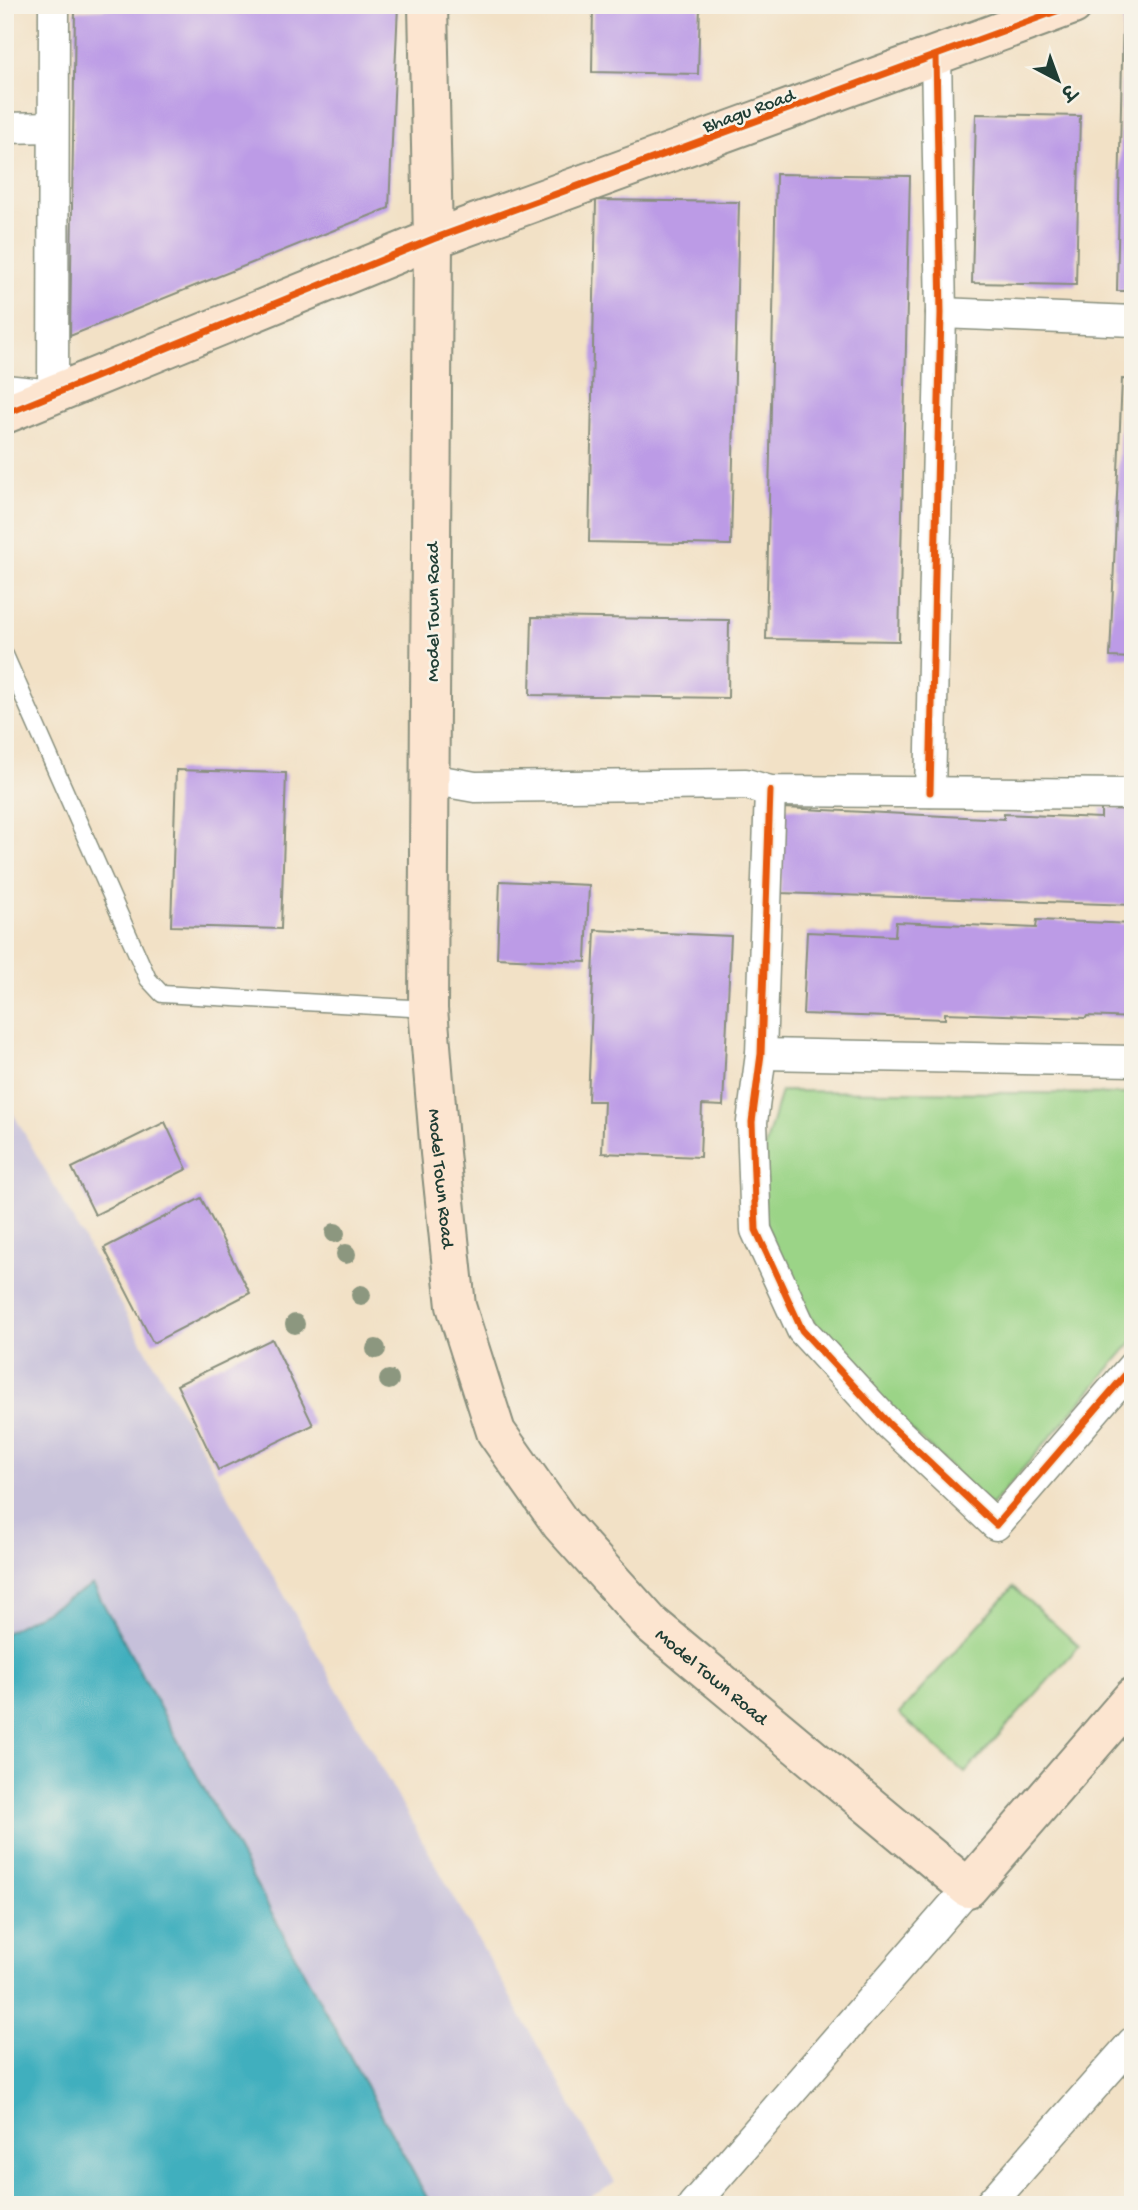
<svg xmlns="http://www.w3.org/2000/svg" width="1138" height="2210" viewBox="0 0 1138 2210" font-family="'Gochi Hand','Playpen Sans Deva',sans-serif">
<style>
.industrial{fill:#c6c0da}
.green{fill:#9bd487;stroke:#5d885e;stroke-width:2}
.water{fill:#41afbe;stroke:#307679;stroke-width:2}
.building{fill:#bc9be6}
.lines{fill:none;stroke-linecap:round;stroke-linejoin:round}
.lane-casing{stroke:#888f7d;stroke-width:19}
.street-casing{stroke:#888f7d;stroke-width:33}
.secondary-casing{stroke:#888f7d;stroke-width:42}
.lane{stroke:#fff;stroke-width:16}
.street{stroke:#fff;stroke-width:30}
.secondary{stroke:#fce5d0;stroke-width:38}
.cycleway-casing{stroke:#f7f3e8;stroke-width:11}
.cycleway{stroke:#e8590c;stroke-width:7}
.tree{fill:#8c977f}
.labels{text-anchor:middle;stroke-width:5;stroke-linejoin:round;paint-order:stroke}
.street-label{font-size:19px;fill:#1f3d34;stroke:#f7f3e8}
</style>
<rect width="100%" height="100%" fill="#f7f3e8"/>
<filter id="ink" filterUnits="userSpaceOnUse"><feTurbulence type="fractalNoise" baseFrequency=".0143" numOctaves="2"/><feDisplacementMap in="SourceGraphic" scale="14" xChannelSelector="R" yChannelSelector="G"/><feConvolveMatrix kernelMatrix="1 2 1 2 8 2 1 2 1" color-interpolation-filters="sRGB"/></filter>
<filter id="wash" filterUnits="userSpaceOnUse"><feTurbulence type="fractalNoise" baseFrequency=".00686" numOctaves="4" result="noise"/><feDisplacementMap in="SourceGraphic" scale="28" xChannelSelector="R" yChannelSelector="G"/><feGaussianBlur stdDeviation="1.57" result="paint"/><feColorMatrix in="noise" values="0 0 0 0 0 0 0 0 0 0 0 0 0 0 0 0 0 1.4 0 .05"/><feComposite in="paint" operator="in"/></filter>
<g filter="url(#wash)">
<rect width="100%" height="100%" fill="#f2e1c6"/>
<path class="industrial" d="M5,1099L615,2183L576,2205H5Z"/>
<g class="green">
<path d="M781,1091L1133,1094V1341L991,1506L866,1387L783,1283L755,1183Z"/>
<path d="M1013,1587L1079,1646L965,1773L899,1714Z"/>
</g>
<path class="water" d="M93,1585L431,2205H5V1633Z"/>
<g id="blocks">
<g class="building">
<path d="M156,5H398L389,208L70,336L75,11Z"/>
<path d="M593,5H700L698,74L592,72Z"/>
<path d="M1123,14H1133V291H1117Z"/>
<path d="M976,114L1080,116L1076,285L972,283Z"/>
<path d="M776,174L910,176L899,641L766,639Z"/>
<path d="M596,200L739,202L731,545L589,542Z"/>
<path d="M1122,379L1133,380V658L1110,657Z"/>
<path d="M532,617L729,620L728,698L530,695Z"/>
<path d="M176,770L286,773L281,929L171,926Z"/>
<path d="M784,808L1004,819V814L1101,818V808L1133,809V905L780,893Z"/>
<path d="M500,881L589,885L586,962L497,958Z"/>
<path d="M1037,920L1133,924V1018L1087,1016L1086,1018L945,1013V1019L803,1014L807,932L895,936L896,922L1036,928Z"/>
<path d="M595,930L731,936L723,1106L702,1105L700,1157L602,1153L604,1101H588Z"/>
<path d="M165,1122L187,1169L95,1215L72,1168Z"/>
<path d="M201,1198L250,1293L153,1343L104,1248Z"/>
<path d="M272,1339L313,1425L218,1470L177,1385Z"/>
</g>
</g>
</g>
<g filter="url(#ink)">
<use href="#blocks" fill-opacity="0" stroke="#888f7d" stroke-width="2"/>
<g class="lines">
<defs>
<path id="lane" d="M5,655L148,979L162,994L428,1009"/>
<g id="street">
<path d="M5,128L53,127"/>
<path d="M941,313L1133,321"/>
<path d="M5,390L53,395L54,5"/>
<path d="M430,779L475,787L746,784L770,791L1133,794"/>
<path d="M770,791L761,1054L752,1122L756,1230L802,1330L888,1423L996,1525L1133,1366"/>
<path d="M930,792L941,313L936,56"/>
<path d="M761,1054L1133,1061"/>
<path d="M693,2205L968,1888"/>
<path d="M989,2205L1133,2042"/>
</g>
<g id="secondary">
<path id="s1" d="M428,5L433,239L428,1009L440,1153L456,1306L496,1432L561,1524L650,1623L968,1888L1133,1697"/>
<path d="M5,414L433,239L1073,5"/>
</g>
</defs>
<use href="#lane" class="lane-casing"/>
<use href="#street" class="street-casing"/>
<use href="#secondary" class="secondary-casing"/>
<use href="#lane" class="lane"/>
<use href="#street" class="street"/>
<use href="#secondary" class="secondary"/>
<defs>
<g id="cycleway">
<path d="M5,414L433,239L1073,5"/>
<path d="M770,791L761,1054L752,1122L756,1230L802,1330L888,1423L996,1525L1133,1366"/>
<path d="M930,792L941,313L936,56"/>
</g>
</defs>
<use href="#cycleway" class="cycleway-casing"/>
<use href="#cycleway" class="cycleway"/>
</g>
<g class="tree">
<circle cx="335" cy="1233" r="10"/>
<circle cx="346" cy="1254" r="10"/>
<circle cx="361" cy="1295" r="10"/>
<circle cx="295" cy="1324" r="10"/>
<circle cx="376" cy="1349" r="10"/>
<circle cx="389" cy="1380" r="10"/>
</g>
</g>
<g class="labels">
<g class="street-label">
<text transform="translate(748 109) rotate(-20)" y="7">Bhagu Road</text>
<text transform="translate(431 612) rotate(-90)" y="7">Model Town Road</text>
<text dy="7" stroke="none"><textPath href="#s1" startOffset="1174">Model Town Road</textPath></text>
<text dy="7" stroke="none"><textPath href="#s1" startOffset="1762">Model Town Road</textPath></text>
</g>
</g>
<rect width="1138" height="2210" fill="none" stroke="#f7f3e8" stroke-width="28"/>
<g transform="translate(1058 80) rotate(139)" stroke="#f7f3e8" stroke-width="5" paint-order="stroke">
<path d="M0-5L12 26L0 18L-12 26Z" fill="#1f3d34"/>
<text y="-10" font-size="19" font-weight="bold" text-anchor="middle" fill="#1f3d34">उ</text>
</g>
</svg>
